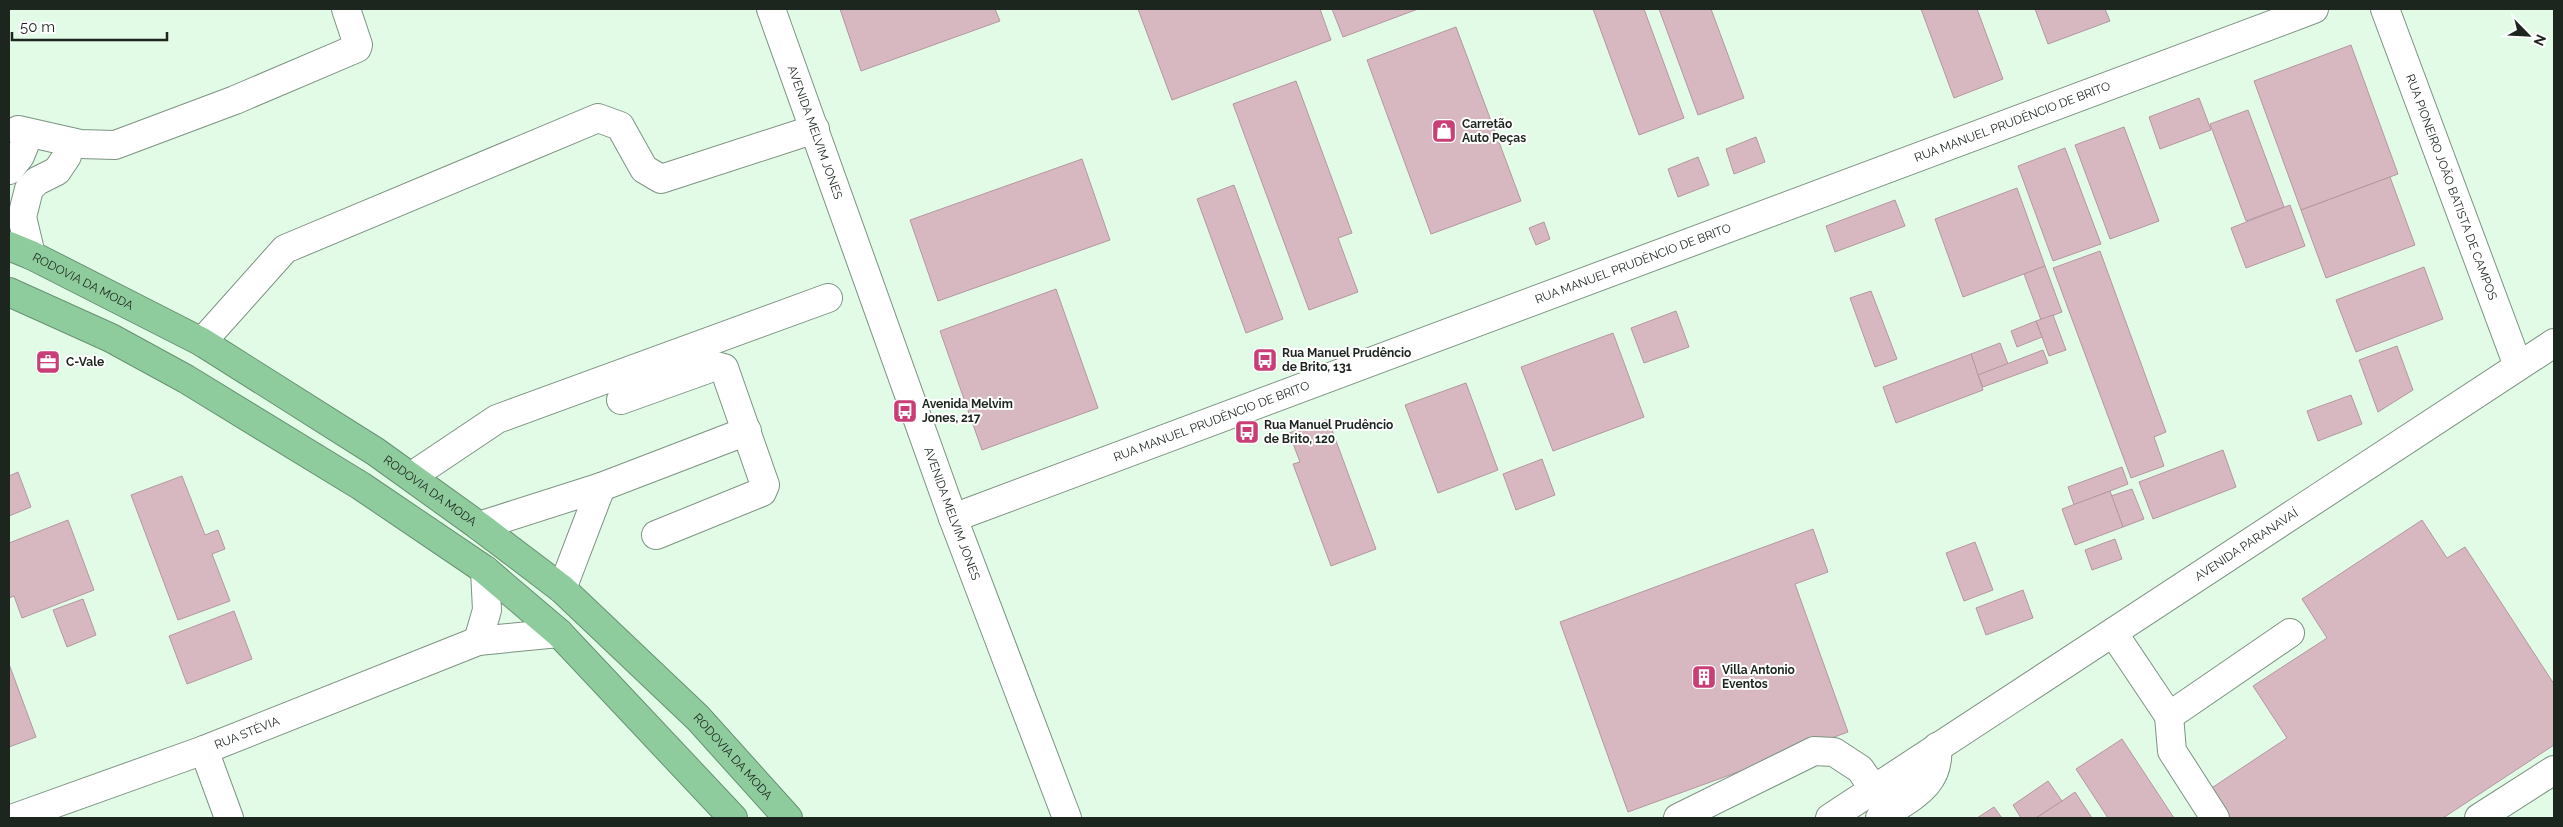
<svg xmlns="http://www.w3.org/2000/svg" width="2563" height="827" viewBox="0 0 2563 827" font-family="Raleway,sans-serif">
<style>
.building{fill:#d7b8c0;stroke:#b5979f}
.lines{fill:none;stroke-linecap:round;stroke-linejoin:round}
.minor-casing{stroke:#7c9381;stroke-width:30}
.highway-casing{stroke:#679271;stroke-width:30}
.minor{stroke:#fff;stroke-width:28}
.highway{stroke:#8fcc9d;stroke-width:28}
.labels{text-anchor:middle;stroke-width:4;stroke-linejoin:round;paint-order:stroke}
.street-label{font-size:12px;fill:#1c251e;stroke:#fff}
.poi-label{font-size:12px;font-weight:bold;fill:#1c251e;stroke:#fff;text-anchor:start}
</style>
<rect width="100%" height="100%" fill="#e2fbe7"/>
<g class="building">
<path d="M840,9H995L1000,21L861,71Z"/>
<path d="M1138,9H1320L1331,40L1172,100Z"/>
<path d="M1332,9H1418L1343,37Z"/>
<path d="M1593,9H1644L1684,118L1639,135Z"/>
<path d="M1659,9H1711L1744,98L1698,115Z"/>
<path d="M1921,9H1977L2003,79L1954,98Z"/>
<path d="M2035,9H2105L2110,21L2048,44Z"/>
<path d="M1456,27L1521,201L1431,234L1367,60Z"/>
<path d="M2351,45L2398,174L2301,210L2254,81Z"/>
<path d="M1296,81L1352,233L1338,238L1358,292L1309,310L1233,104Z"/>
<path d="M2199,98L2211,130L2160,149L2149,117Z"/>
<path d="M2248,110L2284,207L2246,221L2210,124Z"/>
<path d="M2124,127L2159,221L2110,239L2075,145Z"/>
<path d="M1756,137L1765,162L1734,174L1726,149Z"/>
<path d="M2065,148L2101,244L2053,261L2018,166Z"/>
<path d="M1698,157L1709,185L1678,197L1668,169Z"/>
<path d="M1082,159L1110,240L938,301L910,220Z"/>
<path d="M2390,177L2415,245L2326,278L2301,210Z"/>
<path d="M1234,185L1283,319L1246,333L1197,199Z"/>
<path d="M2017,188L2045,266L1963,297L1935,219Z"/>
<path d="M1895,200L1905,226L1835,252L1826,226Z"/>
<path d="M2290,205L2305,246L2246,268L2231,228Z"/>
<path d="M1544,222L1550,239L1536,245L1529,228Z"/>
<path d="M2100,251L2166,432L2154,437L2164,466L2131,478L2053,268Z"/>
<path d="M2045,266L2062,312L2041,320L2024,274Z"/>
<path d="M2424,267L2443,319L2356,352L2336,300Z"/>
<path d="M1056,289L1098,408L982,450L940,331Z"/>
<path d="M1871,291L1897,359L1875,367L1850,298Z"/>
<path d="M1676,311L1689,347L1644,363L1631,328Z"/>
<path d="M2053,315L2066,350L2049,356L2036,321Z"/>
<path d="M2036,321L2042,337L2017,347L2011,331Z"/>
<path d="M1613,333L1644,417L1553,451L1521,367Z"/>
<path d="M2000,343L2008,364L1978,375L1971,354Z"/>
<path d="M2397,346L2413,390L2378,412L2359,360Z"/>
<path d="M2043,350L2048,363L1983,387L1978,375Z"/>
<path d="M1971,354L1983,390L1896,423L1883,387Z"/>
<path d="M1466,383L1498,470L1438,493L1405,405Z"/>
<path d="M2351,395L2362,424L2318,441L2307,411Z"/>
<path d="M1328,419L1376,549L1331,566L1293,464L1300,462L1289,433Z"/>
<path d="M2223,450L2236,487L2153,519L2139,482Z"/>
<path d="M1542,459L1555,495L1516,510L1503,474Z"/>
<path d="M2122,467L2128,484L2074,505L2068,487Z"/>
<path d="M18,472L31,507L9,516V476Z"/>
<path d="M182,476L205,535L218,530L225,549L212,554L230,601L178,620L131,495Z"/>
<path d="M2132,489L2144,519L2123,527L2111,496Z"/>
<path d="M2110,491L2123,527L2075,545L2062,509Z"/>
<path d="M68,520L94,590L22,618L14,596L9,598V543Z"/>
<path d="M2422,520L2447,558L2465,547L2554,684V745L2443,818H2216L2201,795L2287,738L2253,686L2327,638L2302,599Z"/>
<path d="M1813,529L1828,572L1795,584L1848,732L1628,812L1560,622Z"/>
<path d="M2115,539L2122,559L2092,570L2085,550Z"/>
<path d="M1975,542L1993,590L1964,601L1946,553Z"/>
<path d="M2023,590L2033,618L1986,635L1976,608Z"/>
<path d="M83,599L96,635L67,647L53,610Z"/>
<path d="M234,611L252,659L187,684L169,636Z"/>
<path d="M9,664L36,737L9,747Z"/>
<path d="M2122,739L2174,818H2108L2076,769Z"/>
<path d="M2048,781L2062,801L2036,818H2021L2013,805Z"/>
<path d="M2075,792L2092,818H2036L2062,801Z"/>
<path d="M1994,807L2002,818H1977Z"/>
</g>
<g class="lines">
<defs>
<g id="minor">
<path id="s1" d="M771,9L953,518L1067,818"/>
<path id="s2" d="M2385,9L2518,366"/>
<path d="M18,130L80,144L115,145L235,100L357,48L358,45L346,9"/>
<path d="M9,170L20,156L29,134"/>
<path d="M31,255L22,217L29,189L37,181L57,171L67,156L69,142"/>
<path d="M202,342L285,249L598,118L620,126L644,169L661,179L815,129"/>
<path d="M621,400L716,366L724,368L765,485L762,492L656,535"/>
<path d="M412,476L497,419L828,298"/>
<path id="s3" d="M953,518L2314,9"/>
<path d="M479,526L601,487L747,431"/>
<path d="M562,589L601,487"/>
<path d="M2114,634L2169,716L2172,751L2215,818"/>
<path d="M478,641L487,610L485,570"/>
<path d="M2169,716L2290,633"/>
<path d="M204,750L229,818"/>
<path id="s4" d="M14,818L204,750L478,641L559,633"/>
<path d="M1678,818L1814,751L1834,752L1860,769L1874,789"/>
<path id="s5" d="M1830,818L2554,343"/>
<path d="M1880,818C1908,798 1941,787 1937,747"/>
<path d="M2479,818L2554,770"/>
</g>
<g id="highway">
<path id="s6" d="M9,246L31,255L202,342L376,452L479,526L562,589L698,718L788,818"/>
<path d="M9,292L111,338L186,379L361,486L485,570L559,633L733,818"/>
</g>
</defs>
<use href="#minor" class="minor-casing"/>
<use href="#highway" class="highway-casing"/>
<use href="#minor" class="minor"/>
<use href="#highway" class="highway"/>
</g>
<defs>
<symbol id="shop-square" viewBox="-11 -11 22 22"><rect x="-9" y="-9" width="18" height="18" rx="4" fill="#c93f75" stroke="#fff"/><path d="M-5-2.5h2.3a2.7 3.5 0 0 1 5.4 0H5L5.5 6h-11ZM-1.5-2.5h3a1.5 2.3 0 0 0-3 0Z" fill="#fff"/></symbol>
<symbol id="bus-square" viewBox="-11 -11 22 22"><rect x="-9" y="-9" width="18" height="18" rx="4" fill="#c93f75" stroke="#fff"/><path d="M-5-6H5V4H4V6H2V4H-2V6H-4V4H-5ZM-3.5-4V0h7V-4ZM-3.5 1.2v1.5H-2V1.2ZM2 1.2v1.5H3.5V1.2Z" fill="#fff"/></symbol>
<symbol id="office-square" viewBox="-11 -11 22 22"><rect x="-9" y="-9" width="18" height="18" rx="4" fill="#c93f75" stroke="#fff"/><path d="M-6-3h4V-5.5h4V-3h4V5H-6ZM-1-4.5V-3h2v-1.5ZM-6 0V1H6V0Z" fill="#fff"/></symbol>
<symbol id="building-square" viewBox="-11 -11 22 22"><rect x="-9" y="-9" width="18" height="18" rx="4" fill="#c93f75" stroke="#fff"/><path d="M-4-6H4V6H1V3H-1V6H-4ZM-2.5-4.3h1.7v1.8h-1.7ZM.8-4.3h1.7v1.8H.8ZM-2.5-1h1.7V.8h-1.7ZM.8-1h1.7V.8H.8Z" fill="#fff"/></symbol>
</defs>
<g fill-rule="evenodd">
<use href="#shop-square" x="1430" y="117" width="28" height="28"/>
<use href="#bus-square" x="1251" y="346" width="28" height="28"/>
<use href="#office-square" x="34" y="348" width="28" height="28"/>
<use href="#bus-square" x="891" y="397" width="28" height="28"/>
<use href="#bus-square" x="1233" y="418" width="28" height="28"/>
<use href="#building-square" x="1690" y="663" width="28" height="28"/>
</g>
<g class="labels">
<g class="street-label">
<text dy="4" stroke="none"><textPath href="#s3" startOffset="1131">RUA MANUEL PRUDÊNCIO DE BRITO</textPath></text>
<text dy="4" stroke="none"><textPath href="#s1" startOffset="131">AVENIDA MELVIM JONES</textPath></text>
<text dy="4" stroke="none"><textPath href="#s2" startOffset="190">RUA PIONEIRO JOÃO BATISTA DE CAMPOS</textPath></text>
<text dy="4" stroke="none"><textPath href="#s3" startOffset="726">RUA MANUEL PRUDÊNCIO DE BRITO</textPath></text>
<text dy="4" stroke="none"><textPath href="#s6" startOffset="82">RODOVIA DA MODA</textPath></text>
<text dy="4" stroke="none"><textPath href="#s3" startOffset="276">RUA MANUEL PRUDÊNCIO DE BRITO</textPath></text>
<text dy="4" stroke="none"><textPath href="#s6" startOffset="488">RODOVIA DA MODA</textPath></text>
<text dy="4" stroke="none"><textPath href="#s1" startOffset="536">AVENIDA MELVIM JONES</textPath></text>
<text dy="4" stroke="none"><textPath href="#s5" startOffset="498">AVENIDA PARANAVAÍ</textPath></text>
<text dy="4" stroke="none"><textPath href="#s4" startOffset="248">RUA STÉVIA</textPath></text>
<text dy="4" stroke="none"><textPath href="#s6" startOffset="892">RODOVIA DA MODA</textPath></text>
</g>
<g class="poi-label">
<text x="1462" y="128">Carretão<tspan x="1462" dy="14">Auto Peças</tspan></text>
<text x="1282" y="357">Rua Manuel Prudêncio<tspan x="1282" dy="14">de Brito, 131</tspan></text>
<text x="66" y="366">C-Vale</text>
<text x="922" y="408">Avenida Melvim<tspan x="922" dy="14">Jones, 217</tspan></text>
<text x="1264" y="429">Rua Manuel Prudêncio<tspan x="1264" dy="14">de Brito, 120</tspan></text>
<text x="1722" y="674">Villa Antonio<tspan x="1722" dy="14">Eventos</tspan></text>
</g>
</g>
<rect width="2563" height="827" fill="none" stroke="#1c251e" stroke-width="20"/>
<g transform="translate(2528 35) rotate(114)" stroke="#ffffff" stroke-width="4" paint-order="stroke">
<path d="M0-4L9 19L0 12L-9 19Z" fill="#1c251e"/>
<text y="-8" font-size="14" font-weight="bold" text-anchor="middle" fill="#1c251e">N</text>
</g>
<path d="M12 32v8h155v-8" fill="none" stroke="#1c251e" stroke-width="2.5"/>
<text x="20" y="32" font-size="15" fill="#1c251e" stroke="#ffffff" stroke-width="4" paint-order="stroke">50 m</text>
</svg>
